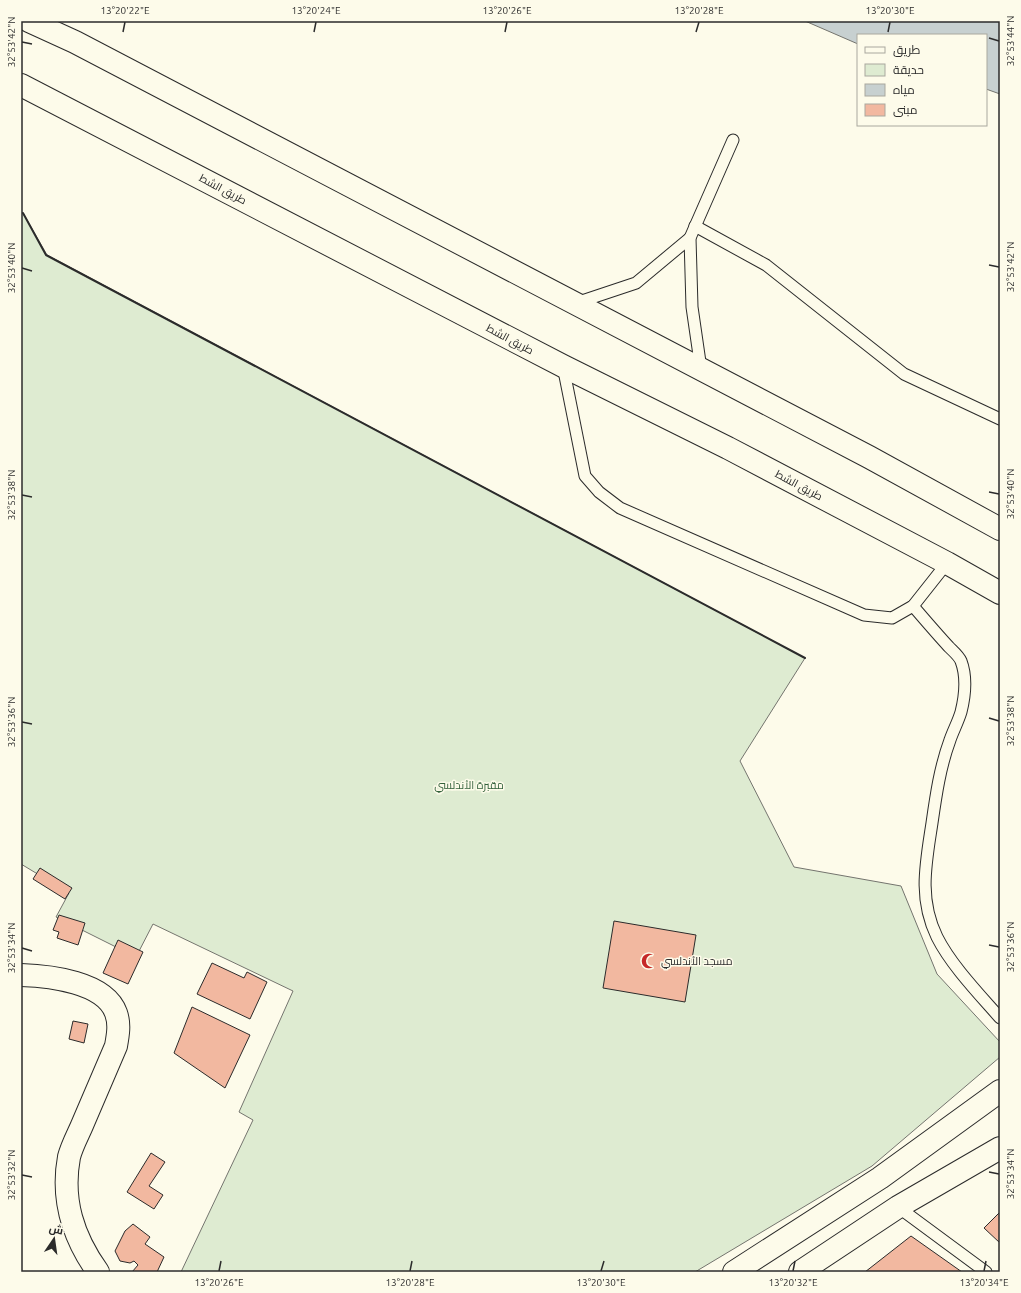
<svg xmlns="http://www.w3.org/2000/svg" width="1021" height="1293" viewBox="0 0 1021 1293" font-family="Ubuntu,Cairo,sans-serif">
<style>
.green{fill:#deebd1;stroke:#74746e}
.water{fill:#c7d0d0;stroke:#74746e}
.building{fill:#f2b8a0;stroke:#2b2b2b}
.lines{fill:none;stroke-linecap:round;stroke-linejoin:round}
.lane-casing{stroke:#2b2b2b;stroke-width:13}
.street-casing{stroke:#2b2b2b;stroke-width:24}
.primary-casing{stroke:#2b2b2b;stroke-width:24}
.highway-casing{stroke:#2b2b2b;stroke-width:24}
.lane{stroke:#fdfbea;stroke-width:11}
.street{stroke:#fdfbea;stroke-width:22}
.primary{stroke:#fdfbea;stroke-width:22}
.highway{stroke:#fdfbea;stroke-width:22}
.wall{stroke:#2b2b2b;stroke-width:2}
.ticks{fill:none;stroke:#2b2b2b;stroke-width:1.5}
.labels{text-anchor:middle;stroke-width:3;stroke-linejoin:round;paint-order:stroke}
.street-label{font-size:11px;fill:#2b2b2b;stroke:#fdfbea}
.park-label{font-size:11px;fill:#34623c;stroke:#fdfbea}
.poi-label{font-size:11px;fill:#2b2b2b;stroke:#fdfbea;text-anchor:start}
.neatline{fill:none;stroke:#2b2b2b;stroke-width:1.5}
.ticks-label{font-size:10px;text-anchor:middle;fill:#2b2b2b}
</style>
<rect width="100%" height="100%" fill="#fdfbea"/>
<path class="green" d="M23,213L47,255L805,658L740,761L794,867L901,886L937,974L1000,1042V1057L872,1166L695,1272H181L253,1120L239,1112L293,991L153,924L136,957L56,917L69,893L21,864V215Z"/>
<path class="water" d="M805,21H1000V94L986,89V35H858V44Z"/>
<g class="building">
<path d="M40,868L72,888L65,899L33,879Z"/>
<path d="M59,915L85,923L78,945L57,938L59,932L53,930Z"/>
<path d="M614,921L696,935L685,1002L603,988Z"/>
<path d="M118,940L143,952L128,984L103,973Z"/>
<path d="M212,963L244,978L247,972L267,982L250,1019L197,994Z"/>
<path d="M192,1007L250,1035L225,1088L174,1053Z"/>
<path d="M73,1021L88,1024L84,1043L69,1039Z"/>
<path d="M151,1153L165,1162L149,1186L163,1195L154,1209L127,1192Z"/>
<path d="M1000,1212V1243L984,1228Z"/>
<path d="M133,1224L150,1237L145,1244L164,1257L157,1272H132L138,1265L134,1261L130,1263L120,1261L115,1251L125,1231Z"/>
<path d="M911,1236L962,1272H865Z"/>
</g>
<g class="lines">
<defs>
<g id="lane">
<path d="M695,226L766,265L904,374L1000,419"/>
<path d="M576,303L636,283L690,238"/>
<path d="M563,366L585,476L599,492L620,508L864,615L892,618L913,606L947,563"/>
<path d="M701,369L692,307L690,238L733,140"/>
<path d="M913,606C925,620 937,634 949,647C953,651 959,656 961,661C967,677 965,696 961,712C958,722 953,731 950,740C940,767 936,795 932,823C926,863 918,898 937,937C951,965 979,994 1000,1018"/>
<path d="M898,1207L986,1272"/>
</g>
<path id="street" d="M21,975C50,976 105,982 116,1013C120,1024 118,1035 116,1046C105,1072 94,1097 83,1123C79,1133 72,1145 69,1157C61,1200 73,1237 98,1272"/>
<g id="primary">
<path d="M734,1272L880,1178L1000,1091"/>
<path d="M800,1272L898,1207L1000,1148"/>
</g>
<g id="highway">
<path d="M29,21L75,42L869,457L1000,529"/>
<path d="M21,85L563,366L728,448L947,563L1000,593"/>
</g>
</defs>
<use href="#lane" class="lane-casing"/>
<use href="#street" class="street-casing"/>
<use href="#primary" class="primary-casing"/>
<use href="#highway" class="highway-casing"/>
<use href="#lane" class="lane"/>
<use href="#street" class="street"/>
<use href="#primary" class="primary"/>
<use href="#highway" class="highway"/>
<path class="wall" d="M23,213L46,255L805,658"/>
</g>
<path class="ticks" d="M123,32L125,22M314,32L316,22M505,32L507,22M696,32L699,22M888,32L890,22M989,38L999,41M22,42L32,44M989,265L999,267M22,268L32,271M989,492L999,494M22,495L32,497M989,718L999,721M22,722L32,724M989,945L999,947M22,948L32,951M989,1172L999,1174M22,1175L32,1177M219,1271L221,1261M410,1271L412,1261M601,1271L604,1261M793,1271L795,1261M984,1271L986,1261"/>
<defs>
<symbol id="mosque-bare" viewBox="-9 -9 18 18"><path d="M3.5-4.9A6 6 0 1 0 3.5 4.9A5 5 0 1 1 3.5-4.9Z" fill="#c62828" stroke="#fdfbea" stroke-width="2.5" paint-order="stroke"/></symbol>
</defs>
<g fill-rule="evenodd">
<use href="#mosque-bare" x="638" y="950" width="22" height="22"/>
</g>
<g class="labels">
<g class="street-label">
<text transform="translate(223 189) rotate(28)" y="4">طريق الشط</text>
<text transform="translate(510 339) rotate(28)" y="4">طريق الشط</text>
<text transform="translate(799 485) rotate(28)" y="4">طريق الشط</text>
</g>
<g class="park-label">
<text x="469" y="789">مقبرة الأندلسي</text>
</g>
<g class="poi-label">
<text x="661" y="965">مسجد الأندلسي</text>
</g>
</g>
<rect width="1021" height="1293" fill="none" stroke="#fdfbea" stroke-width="44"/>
<rect x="857" y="34" width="130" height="92" fill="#fdfbea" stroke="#a9a89e"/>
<rect x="865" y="47" width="20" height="6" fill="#fdfbea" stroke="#a9a89e"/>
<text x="893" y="54" font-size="12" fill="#2b2b2b">طريق</text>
<rect x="865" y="64" width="20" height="12" fill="#deebd1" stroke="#a9a89e"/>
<text x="893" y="74" font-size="12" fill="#2b2b2b">حديقة</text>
<rect x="865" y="84" width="20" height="12" fill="#c7d0d0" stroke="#a9a89e"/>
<text x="893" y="94" font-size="12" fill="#2b2b2b">مياه</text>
<rect x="865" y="104" width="20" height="12" fill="#f2b8a0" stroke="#a9a89e"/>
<text x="893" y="114" font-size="12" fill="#2b2b2b">مبنى</text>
<g transform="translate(54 1239) rotate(13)" stroke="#fdfbea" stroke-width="3" paint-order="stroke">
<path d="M0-3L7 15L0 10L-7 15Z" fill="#2b2b2b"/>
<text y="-6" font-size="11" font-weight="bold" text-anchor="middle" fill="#2b2b2b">ش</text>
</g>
<rect x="22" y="22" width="977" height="1249" class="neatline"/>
<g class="ticks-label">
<text x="125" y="14">13°20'22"E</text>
<text x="316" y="14">13°20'24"E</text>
<text x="507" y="14">13°20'26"E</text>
<text x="699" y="14">13°20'28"E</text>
<text x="890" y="14">13°20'30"E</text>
<text transform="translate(1010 41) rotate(-90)" y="4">32°53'44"N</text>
<text transform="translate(11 42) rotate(-90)" y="4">32°53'42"N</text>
<text transform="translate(1010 267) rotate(-90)" y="4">32°53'42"N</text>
<text transform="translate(11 268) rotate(-90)" y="4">32°53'40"N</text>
<text transform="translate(1010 494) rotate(-90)" y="4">32°53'40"N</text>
<text transform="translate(11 495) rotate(-90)" y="4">32°53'38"N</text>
<text transform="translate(1010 721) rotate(-90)" y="4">32°53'38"N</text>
<text transform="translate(11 722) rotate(-90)" y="4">32°53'36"N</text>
<text transform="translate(1010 947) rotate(-90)" y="4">32°53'36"N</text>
<text transform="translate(11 948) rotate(-90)" y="4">32°53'34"N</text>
<text transform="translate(1010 1174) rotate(-90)" y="4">32°53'34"N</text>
<text transform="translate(11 1175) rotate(-90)" y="4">32°53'32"N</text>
<text x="219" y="1286">13°20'26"E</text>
<text x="410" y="1286">13°20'28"E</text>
<text x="601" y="1286">13°20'30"E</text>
<text x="793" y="1286">13°20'32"E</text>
<text x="984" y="1286">13°20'34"E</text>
</g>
</svg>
